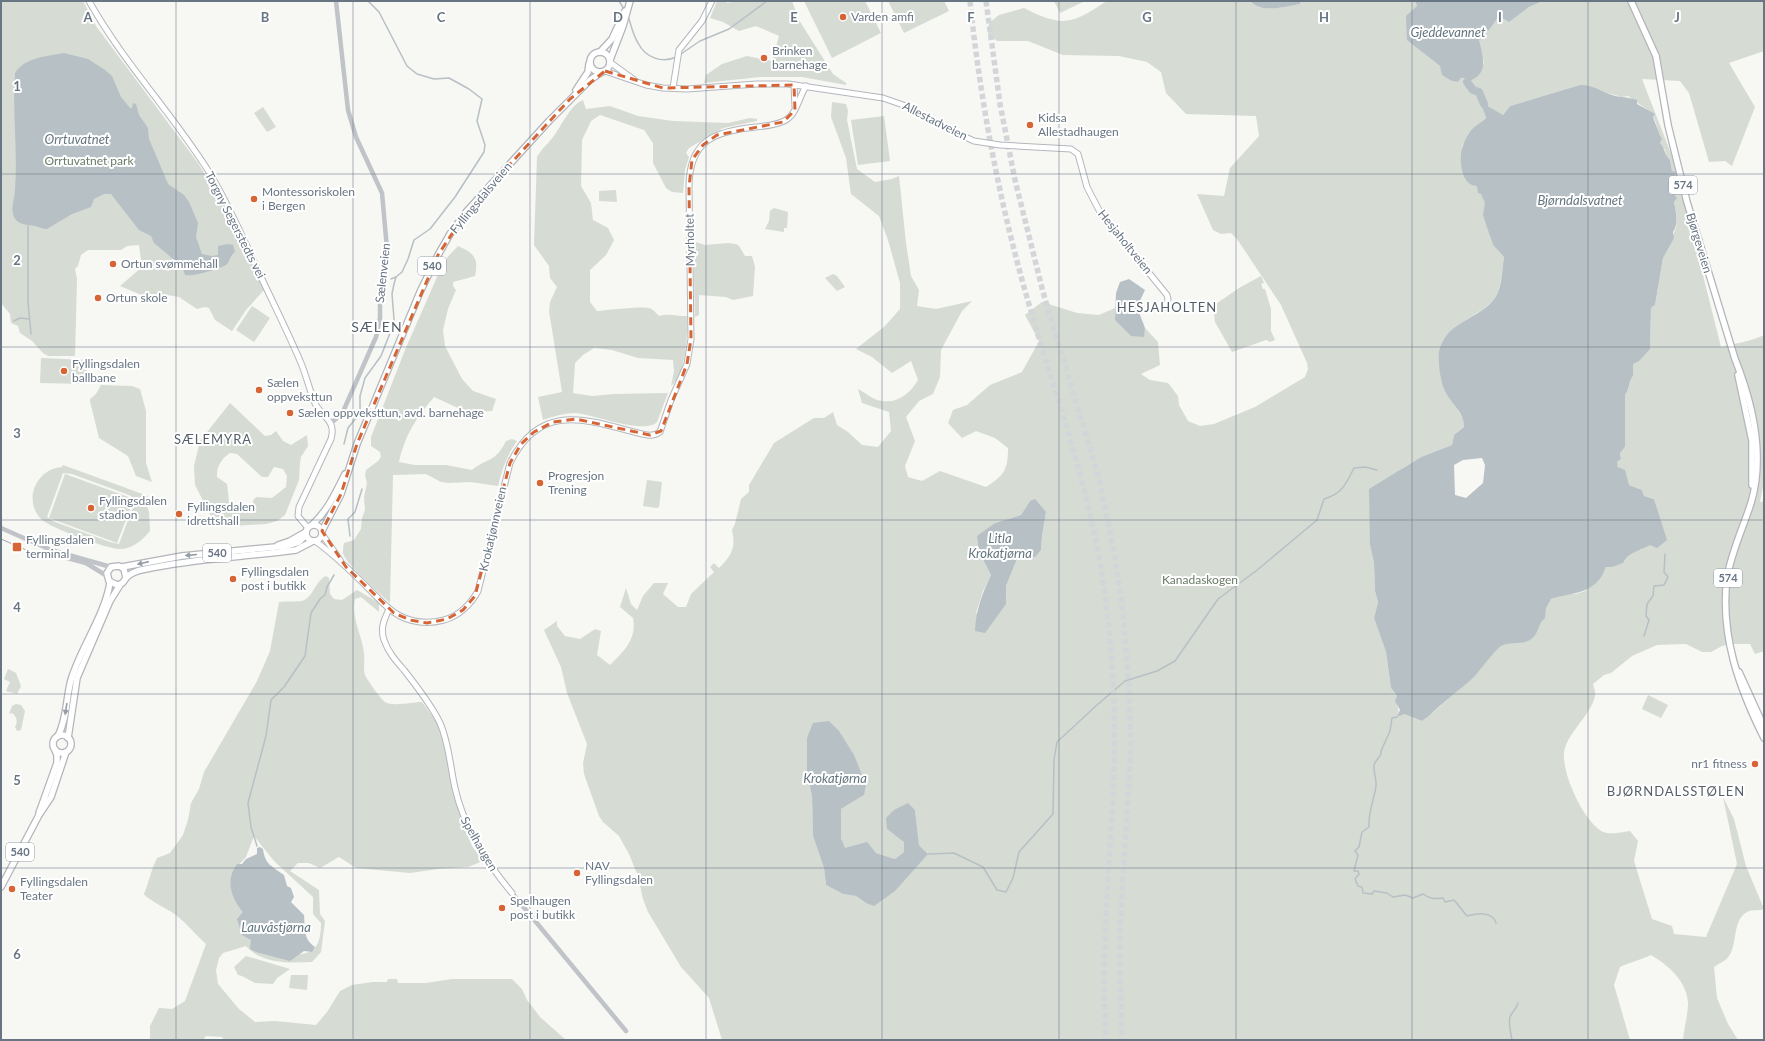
<svg xmlns="http://www.w3.org/2000/svg" width="1765" height="1041" viewBox="0 0 1765 1041" font-family="Lato,sans-serif">
<style>
.green{fill:#d6dbd4;fill-rule:evenodd}
.water{fill:#b7c0c5;fill-rule:evenodd}
.lines{fill:none;stroke-linecap:round;stroke-linejoin:round}
.stream{stroke:#b7c0c5;stroke-width:1.5}
.river{stroke:#b7c0c5;stroke-width:8}
.primary-tunnel{stroke:#d3d6d8;stroke-width:5.5;stroke-dasharray:5.5 3;stroke-linecap:butt}
.secondary-casing{stroke:#b3b7bc;stroke-width:7}
.primary-casing{stroke:#b2b5ba;stroke-width:8}
.tertiary{stroke:#c0c3c7;stroke-width:4.5}
.secondary{stroke:#fff;stroke-width:5}
.primary{stroke:#fff;stroke-width:5.5}
.tram{stroke:#a0a5ab;stroke-width:1}
.oneway{fill:#959ea8}
.marked{fill:none;stroke:#d76434;stroke-width:3;stroke-dasharray:8 5;stroke-linejoin:round}
.grid{fill:none;stroke:#687583;stroke-width:1;stroke-opacity:0.55}
.poi-dot{fill:#d76434;stroke:#fff;stroke-width:1.5}
.labels{text-anchor:middle;stroke-width:4;stroke-linejoin:round;paint-order:stroke}
.shield{fill:#fff;stroke:#959ea8;stroke-width:1}
.shield-label{font-size:11px;font-weight:bold;fill:#687583}
.poi-label{font-size:12px;fill:#687583;stroke:#fff;text-anchor:start}
.street-label{font-size:12px;fill:#687583;stroke:#fff}
.park-label{font-size:12px;fill:#697b66;stroke:#fff}
.water-label{font-size:13px;font-style:italic;fill:#64767f;stroke:#fff}
.neighbourhood-label{font-size:13px;letter-spacing:1px;fill:#555f69;stroke:#fff}
.quarter-label{font-size:14px;letter-spacing:1px;fill:#555f69;stroke:#fff}
.grid-label{font-size:13px;text-anchor:middle;font-weight:bold;fill:#687583;stroke:#fff;stroke-width:4;stroke-linejoin:round;paint-order:stroke}
</style>
<rect width="100%" height="100%" fill="#f7f7f4"/>
<g class="green">
<path d="M1,1H83L96,26L198,163L226,209L264,290L246,310L232,331L215,320L209,308L205,307L197,309L179,297L167,295L146,297L120,286L142,267L139,245L127,246L121,250H88L81,255L78,266L75,269L77,279L75,356H48L43,353L32,341L20,333L18,326L11,323L10,314L1,303Z"/>
<path d="M717,1H726L727,3L738,1H792L799,20L833,74L846,83V85L802,77H760L704,83L706,75L722,64L747,56L772,61L779,36L756,26L739,31L723,22L710,18Z"/>
<path d="M804,1H865L881,33L832,58Z"/>
<path d="M888,1H944L949,11L904,33Z"/>
<path d="M1054,1H1085L1060,13Z"/>
<path d="M1107,1H1250C1263,14 1283,7 1300,4L1301,1H1415L1417,6L1408,40L1440,66L1452,81L1458,82L1461,78H1466L1467,82L1484,63L1479,39L1490,29L1497,19L1502,18L1509,21L1529,7L1543,1H1764V51L1729,63L1755,107L1732,166L1725,161L1709,162L1689,93L1680,81L1642,79L1675,164L1721,347C1736,343 1750,342 1764,335V481L1760,502L1764,501V651L1755,654L1750,644H1734L1722,646L1711,652H1702L1686,644L1657,645L1632,656L1611,673L1604,675L1593,684C1594,688 1596,693 1595,696C1591,716 1564,735 1564,755C1563,776 1584,822 1603,832C1610,835 1623,832 1630,831L1638,841L1634,861L1652,919L1672,926L1674,934L1706,937L1737,864L1723,797L1734,819L1746,866L1764,909C1760,911 1752,909 1747,912C1732,920 1738,943 1729,956C1725,962 1719,963 1714,967L1717,998L1728,1024L1738,1040H1683C1684,1028 1688,1015 1688,1003C1687,981 1668,965 1651,955C1641,960 1630,962 1620,967L1614,985L1630,1040H722L709,998L681,967L648,912L643,899L638,876L629,854L619,836L603,822L599,816L584,774L583,763L587,744L567,693L561,667L544,630L557,621V626L565,636L580,639L595,629L601,631L597,655L610,665C624,651 637,639 633,618L620,607L626,588L631,604L637,610L643,596L654,583H668L663,594L678,607H686L691,594L714,572L710,567L714,563L719,568C732,555 736,548 732,530L735,524L741,499L749,492V485L774,443L814,418H824L833,412L837,425L848,432L862,445L878,447L891,431L889,412L862,403L858,389C864,392 871,398 877,400C896,405 909,395 918,380L911,361L892,373L872,357L856,349L885,326L900,309V283L888,240L879,216L851,194L846,158L831,117L832,102L846,104L848,111L847,120L857,169L875,182L892,179L899,176L906,243L911,276L919,290L917,306L936,309L972,301L962,311L941,350L940,377L933,394L919,401L906,417L915,441L905,466L908,477L922,481L940,471L986,487C1005,475 1008,469 1008,448L995,438L976,431L962,438L948,423L953,410L967,405L990,385L1022,372L1039,341L1025,315L1042,302L1077,313L1099,315L1115,308V320L1143,337L1145,328L1158,342L1160,365L1141,374L1150,380L1168,383L1178,396L1179,405L1188,421L1200,426L1214,424L1255,407L1305,377L1308,369L1307,363L1281,305L1237,239L1231,233L1221,234L1213,230L1197,194L1224,196L1230,168L1259,136L1256,116L1186,114L1166,93L1161,72L1147,62L1119,56L1063,55L1028,41H997L988,34L989,23L999,15L1024,8C1063,28 1072,24 1107,1ZM1580,85L1622,97L1628,96L1652,113L1656,123L1660,143L1665,150L1666,155L1670,160L1672,171L1675,175H1672L1676,186L1674,201L1677,218L1676,228L1663,258L1655,305L1651,308L1650,349L1632,363L1633,376C1628,382 1630,389 1625,395V447L1620,453L1621,459L1617,462C1618,470 1626,477 1629,485L1642,490L1644,496L1654,499L1658,513L1650,545L1641,550H1636L1606,567L1598,581L1585,591L1576,594H1563L1551,599L1539,612L1517,642H1512L1499,646L1473,677L1429,716L1422,721L1404,714H1401L1399,717C1399,708 1396,704 1397,696L1391,688L1386,652L1374,618L1378,602L1375,591L1374,563L1370,545L1401,469L1421,457L1452,445L1454,435L1464,427C1464,417 1459,414 1456,405C1452,397 1440,360 1440,352C1438,328 1482,316 1495,298C1501,289 1502,268 1504,257L1493,245L1490,236L1487,205L1477,186L1462,146L1466,142L1469,133L1486,118L1484,113L1494,112L1503,115L1510,106ZM1030,501L1046,512L1042,536L1041,550L1017,559L1006,586V604L976,613L983,591L991,575L979,552L995,523L1021,515ZM807,771L864,795L841,809V838L845,849L876,853L895,859L904,852V841L887,829L915,810L919,845L928,854L866,903L856,896L843,894L826,885L824,868L813,836L812,797Z"/>
<path d="M583,100L586,109L610,106L638,116L673,121L728,123L750,118L757,119V121L723,128L689,148L686,153L689,157L685,170L683,193L672,192L666,188L653,163V143L644,130L600,115L591,121L582,140L581,186L591,203L593,220L608,228L614,240L606,255L590,270V302L597,311C607,310 642,306 649,308C653,309 656,313 659,316C669,313 676,316 687,316C688,334 686,374 671,386L674,371L673,360L638,358L612,350L594,348L583,355L575,363L573,393L592,396L614,394L668,393L657,422C645,435 595,415 576,413C565,413 554,416 543,420L538,397L562,392L549,311L550,302L557,287L550,278L549,266L534,245L537,157C541,149 547,145 553,137C561,127 570,105 583,100Z"/>
<path d="M263,107L276,127L267,132L254,113Z"/>
<path d="M884,116L890,161L858,165L851,120Z"/>
<path d="M616,190L617,202L599,201V191Z"/>
<path d="M774,208L788,212L787,227V228H784V232L765,229L769,221L770,211Z"/>
<path d="M693,241L705,245L728,243L736,244L739,246L745,256H752L755,267L753,296L733,300L726,297L699,295V315L695,317Z"/>
<path d="M458,246C474,253 479,258 475,276L453,282V286L456,290L448,309L443,330L445,346L462,379L473,391L496,399L492,411L467,412L434,397C416,418 405,435 399,462L415,465H446L472,470C488,457 495,463 506,441L512,439L517,441C507,455 502,469 498,486L470,482L449,483L441,482L426,474L393,475L390,603C380,593 346,565 343,553C343,550 343,546 344,543L354,540L361,529L362,518L365,510L364,497L367,483L365,475L366,470L378,461L381,457L380,452L371,446V437L405,350L444,261Z"/>
<path d="M833,274L837,276L845,287L837,291L825,278Z"/>
<path d="M1261,276L1264,283L1261,284L1263,289H1265L1271,309V331L1275,340L1270,342L1266,340L1232,352L1215,322L1213,306L1239,288Z"/>
<path d="M252,306L270,318L254,342L236,330Z"/>
<path d="M41,358L87,360L86,384L40,383Z"/>
<path d="M101,385L132,386L140,389L146,411V463L152,482L136,476L128,456L99,438L90,401V399L96,394Z"/>
<path d="M230,403L265,436L271,435L276,431L283,441L291,445L307,435L308,446L301,457L300,463L299,480L285,515L277,521L266,524L232,526L220,525L213,520L195,485L194,466L200,441ZM230,453L237,454L262,477H268L274,467L283,469L287,476L286,487L272,498L257,497L254,499C251,509 246,513 235,512L229,502L227,484L217,477C216,467 222,458 230,453Z"/>
<path d="M63,465L148,496L146,503L149,512L150,531C143,539 135,547 123,549C111,551 50,528 41,519C23,500 36,469 62,467ZM63,473L72,474L129,495L136,499L119,544L110,542L55,522L47,517Z"/>
<path d="M65,474L134,499L117,543L49,518Z"/>
<path d="M647,480L662,482L659,507L657,508L643,506Z"/>
<path d="M326,576L329,578L330,594L334,599L342,600L357,590L379,603V612L361,597L355,599C351,618 362,635 364,653C365,660 363,669 365,675C367,680 381,699 385,702C392,707 414,702 422,702L440,727L458,809L472,846L483,861L468,867L438,869L410,873L356,868L339,857L320,868L309,863H298L290,871L319,890L320,914L325,921L321,952L312,962C290,963 262,964 246,946L223,953L219,958L216,970L218,984L239,1009L255,1022L275,1021L316,1025L327,1012L340,991L352,985L373,982H387L388,979H397L398,983H426L452,979H512L522,989L527,1000L540,1017L566,1040H224L222,1037L206,1036L203,1040H150V1026L159,1008L172,1009L185,1001L206,944C196,935 187,924 176,915C168,909 148,900 144,894C149,882 151,870 157,858L170,853L183,835L188,820L191,803L199,789L204,772L257,681L270,651L279,602C286,601 295,602 302,601C313,598 315,581 326,576ZM254,836L274,861L313,897V914L321,923C321,958 305,954 277,955L233,871L246,857Z"/>
<path d="M8,669L16,673L21,686L17,694L6,691L10,682L4,679Z"/>
<path d="M1648,695L1668,705L1661,718L1642,709Z"/>
<path d="M16,704L21,705L25,711L21,730L17,731L15,727C18,722 17,717 12,713L9,714L12,706Z"/>
<path d="M246,956L290,969L277,978L273,984L255,983L242,976L238,975L234,967Z"/>
<path d="M291,975H308L307,990L289,988Z"/>
</g>
<g class="water">
<path d="M1250,1H1301L1300,4C1283,7 1263,14 1250,1Z"/>
<path d="M1415,1H1543L1529,7L1509,22L1502,18L1497,19L1490,29L1479,39C1483,58 1490,74 1467,82L1466,78H1461L1458,82L1452,81L1442,75L1440,66L1407,40L1406,16L1417,6Z"/>
<path d="M64,53L88,59L105,70L112,76L121,97L130,108H132L133,103L136,104L139,115L148,128L149,139L166,179L168,184L184,195L189,202L198,223L196,237L202,254L212,256L218,255V246L228,244L233,245L235,252C230,255 230,262 226,265C219,269 192,277 185,275L182,266L178,263L154,243L151,236L139,230L111,194H104L94,199L91,207L72,214L47,229C43,229 39,227 35,226C27,224 19,226 14,217C10,208 15,198 15,189C18,151 12,112 15,73C25,57 48,56 64,53Z"/>
<path d="M1580,85C1594,84 1607,96 1622,97C1628,98 1631,98 1637,100V104L1655,114L1653,117L1660,136L1662,138L1660,143L1663,147L1666,155L1670,160L1672,171L1676,172L1675,175L1672,176L1676,186L1675,196L1677,198L1674,202C1676,212 1679,224 1673,232L1674,238L1663,258L1655,305L1651,308L1650,349L1639,361L1633,364V376C1628,382 1630,389 1625,395V447L1620,453L1621,459L1617,462L1618,467L1625,470L1629,485L1642,490L1644,496L1654,499L1667,540L1657,548L1650,545C1639,552 1629,551 1623,563L1612,567H1606C1604,571 1602,577 1598,581C1585,595 1568,593 1551,599L1546,608L1545,618C1537,624 1539,635 1530,640C1521,645 1510,641 1501,646C1496,649 1480,670 1475,676C1460,690 1443,702 1429,716L1422,721L1404,714L1397,717L1400,710L1395,701L1397,696L1391,688L1386,652L1374,618L1378,602L1375,591L1374,563L1370,545L1369,489L1421,457L1452,445L1454,435L1464,427C1464,411 1451,404 1445,391C1440,380 1438,363 1439,352C1444,322 1479,320 1495,298C1502,288 1502,269 1504,257L1493,245L1483,215L1485,203L1481,194L1478,193L1477,186C1463,186 1460,166 1461,155C1461,149 1465,140 1468,135C1471,128 1481,123 1486,118L1482,106L1484,104L1503,115L1510,106ZM1482,458L1485,465L1483,483L1466,498L1455,495L1454,465L1463,460Z"/>
<path d="M1129,279L1145,290L1137,307L1145,328L1144,337L1131,336L1115,320L1116,293L1120,282Z"/>
<path d="M1035,499L1046,512L1042,536L1041,550L1035,557L1017,559L1006,586V604L985,633L975,631C976,610 982,594 991,575L979,552L977,536L995,523L1021,515L1030,501Z"/>
<path d="M829,721L839,731L854,755L866,785L864,795L841,809V838L845,848L867,842L876,853L895,859L904,852V842L887,829L886,818L894,810L908,803L915,810L919,845L928,854L895,891L874,906L866,903L856,896L843,894L826,885L824,868L813,836L812,797L807,771V738L813,723Z"/>
<path d="M260,847L263,849C265,865 272,866 284,875L287,886L291,888L294,897L291,902L304,915C305,928 303,939 315,947L312,952L304,951L290,961L256,952L250,949L251,940L242,935L237,919L243,912C231,898 225,880 237,864H242L246,859L257,854V848Z"/>
</g>
<g class="lines">
<g class="stream">
<path d="M619,1L624,9"/>
<path d="M628,16C631,25 633,35 638,43C645,57 662,64 676,57"/>
<path d="M681,54L700,41L729,29L767,1"/>
<path d="M28,226V302L31,334"/>
<path d="M391,279L396,277"/>
<path d="M14,321L20,318L29,319"/>
<path d="M344,444L348,428L360,413V396L365,378L381,356L392,328L394,319L392,294L394,284L396,277L402,272L408,259L414,240L430,229L455,197L484,152L485,145L477,121L482,99L469,89L449,78L434,79L417,74L407,66L379,12L368,1"/>
<path d="M350,536L348,519L355,512L362,489"/>
<path d="M1644,636L1649,620L1646,616L1647,604L1653,596L1654,586L1664,585L1668,577L1664,572L1665,554"/>
<path d="M1397,717L1392,718L1390,731L1381,751V754C1379,758 1375,761 1374,765C1373,771 1377,780 1376,786C1374,800 1368,812 1369,827L1362,832L1359,847L1355,851L1358,855L1354,871H1358L1359,874L1355,879L1358,886L1362,887L1363,893L1372,894L1374,891L1387,893L1393,897L1405,895L1413,898L1423,894C1429,899 1435,899 1443,898L1445,902L1454,900L1467,916C1475,914 1492,910 1496,923"/>
<path d="M257,846L251,827L248,803L266,736L271,700L284,687L305,656L311,613L320,599L325,595L327,587L334,575"/>
<path d="M928,854L954,853L983,867L997,890L1006,892L1013,878L1019,852L1053,814L1054,760L1057,742L1097,705L1125,681L1157,671L1175,661L1218,599L1256,571L1317,520L1324,499C1342,494 1346,484 1354,468L1365,467L1377,470"/>
<path d="M1512,1040C1511,1033 1508,1024 1510,1017C1512,1011 1517,1009 1518,1003"/>
</g>
<path class="river" d="M1467,82L1473,90L1479,92L1484,104"/>
<g class="primary-tunnel">
<path d="M970,1C980,98 998,194 1024,287C1051,383 1086,475 1102,574C1112,639 1116,704 1114,770C1111,860 1100,949 1106,1040"/>
<path d="M986,1L1000,104L1015,180L1043,292L1099,478L1114,552L1123,612L1129,687L1131,748L1120,927V972L1122,1040"/>
</g>
<defs>
<g id="secondary">
<path d="M89,1C123,62 172,113 209,172C227,201 241,233 255,264C270,297 287,330 301,363C306,375 309,388 314,401C320,417 337,419 331,439L299,507L298,516L308,528"/>
<path d="M611,63L633,79"/>
<path d="M605,71L646,85L663,88L687,89L757,84H788L883,98L906,106L954,132L974,141L1000,145L1071,149L1078,154L1087,187L1101,214L1167,295L1168,299L1166,307"/>
<path d="M794,85L795,107"/>
<path d="M673,88L679,50L702,21L712,1"/>
<path d="M322,534L340,560"/>
<path d="M315,541C335,555 353,573 370,590C379,599 388,610 400,616C414,623 429,624 444,620C459,616 471,604 478,591L510,463C539,404 582,418 634,432C643,434 652,438 660,432L671,400L687,364L691,339L689,187C689,140 715,131 756,127C766,126 778,125 786,120C797,113 799,97 806,86"/>
<path d="M389,609C384,620 380,628 384,640C388,652 396,661 404,670C417,687 431,704 440,723C449,743 450,766 455,788C464,828 486,862 512,893"/>
</g>
<g id="primary">
<path d="M1631,1L1656,56L1668,125L1687,202L1735,359C1753,404 1765,456 1751,503C1743,528 1731,553 1727,578C1720,635 1739,688 1764,738"/>
<circle cx="600" cy="62" r="10"/>
<path d="M600,52L612,39L625,11"/>
<path d="M610,60L623,26L630,1"/>
<path d="M576,90L588,72L589,64"/>
<path d="M1738,375L1752,441V485"/>
<path d="M312,525C328,510 335,494 345,474"/>
<circle cx="314" cy="533" r="8"/>
<path d="M322,531L341,494L357,444L420,292L438,255L450,234L467,211L549,121L590,80L602,72"/>
<path d="M278,545L290,541L306,532"/>
<path d="M122,567L182,556L286,546L299,542L306,535"/>
<path d="M126,578L124,569L119,566L111,567L107,573L109,581L117,585C123,584 123,582 126,578C130,573 140,570 146,569C195,558 246,557 296,550L313,541"/>
<path d="M1739,672L1764,727"/>
<circle cx="62" cy="744" r="9"/>
<path d="M58,736C67,719 66,698 71,680C81,647 104,617 110,583"/>
<path d="M68,738L77,678L110,601L120,585"/>
<path d="M39,813L57,763V755L55,750"/>
<path d="M1,887L39,815L51,797L66,752"/>
</g>
</defs>
<use href="#secondary" class="secondary-casing"/>
<use href="#primary" class="primary-casing"/>
<g class="tertiary">
<path d="M331,423L342,414L376,337L380,318V289L387,249L382,193L356,137L348,110L336,1"/>
<path d="M1,528L51,550L111,567"/>
<path d="M60,556L86,563L107,576"/>
<path d="M512,893L626,1031"/>
</g>
<use href="#secondary" class="secondary"/>
<use href="#primary" class="primary"/>
<path class="tram" d="M1,539L33,553"/>
</g>
<defs><path id="oneway-solid" d="M-6-.8H1V-3.2L6.5 0L1 3.2V.8H-6Z"/></defs>
<g class="oneway">
<use href="#oneway-solid" transform="translate(191 555) rotate(175)"/>
<use href="#oneway-solid" transform="translate(143 563) rotate(167)"/>
<use href="#oneway-solid" transform="translate(66 709) rotate(99)"/>
</g>
<path class="marked" d="M605,71L663,88L794,85L795,110L783,122L717,135L703,145L692,160L689,187L691,339L687,364L661,431L650,435L576,419L553,422L534,432L521,444L510,463L475,596L463,610L447,619L427,623L410,620L394,613L346,567L322,531L341,494L357,444L438,255L467,211L570,99Z"/>
<path class="grid" d="M176,1V1040M353,1V1040M530,1V1040M706,1V1040M882,1V1040M1059,1V1040M1236,1V1040M1412,1V1040M1588,1V1040M1,174H1764M1,347H1764M1,520H1764M1,694H1764M1,868H1764"/>
<g class="poi-dot">
<circle cx="843" cy="17" r="4"/>
<circle cx="764" cy="58" r="4"/>
<circle cx="1030" cy="125" r="4"/>
<circle cx="254" cy="199" r="4"/>
<circle cx="113" cy="264" r="4"/>
<circle cx="98" cy="298" r="4"/>
<circle cx="64" cy="371" r="4"/>
<circle cx="259" cy="390" r="4"/>
<circle cx="290" cy="413" r="4"/>
<circle cx="540" cy="483" r="4"/>
<circle cx="91" cy="508" r="4"/>
<circle cx="179" cy="514" r="4"/>
<rect x="12" y="542" width="10" height="10" rx="2"/>
<circle cx="233" cy="579" r="4"/>
<circle cx="1755" cy="764" r="4"/>
<circle cx="577" cy="873" r="4"/>
<circle cx="12" cy="889" r="4"/>
<circle cx="502" cy="908" r="4"/>
</g>
<g class="labels">
<g class="shield">
<rect x="1669" y="176" width="28" height="18" rx="3"/>
<rect x="418" y="257" width="28" height="18" rx="3"/>
<rect x="203" y="544" width="28" height="18" rx="3"/>
<rect x="1714" y="569" width="28" height="18" rx="3"/>
<rect x="6" y="843" width="28" height="18" rx="3"/>
</g>
<g class="shield-label">
<text x="1683" y="189">574</text>
<text x="432" y="270">540</text>
<text x="217" y="557">540</text>
<text x="1728" y="582">574</text>
<text x="20" y="856">540</text>
</g>
<g class="poi-label">
<text x="851" y="21">Varden amfi</text>
<text x="772" y="55">Brinken<tspan x="772" dy="14">barnehage</tspan></text>
<text x="1038" y="122">Kidsa<tspan x="1038" dy="14">Allestadhaugen</tspan></text>
<text x="262" y="196">Montessoriskolen<tspan x="262" dy="14">i Bergen</tspan></text>
<text x="121" y="268">Ortun svømmehall</text>
<text x="106" y="302">Ortun skole</text>
<text x="72" y="368">Fyllingsdalen<tspan x="72" dy="14">ballbane</tspan></text>
<text x="267" y="387">Sælen<tspan x="267" dy="14">oppveksttun</tspan></text>
<text x="298" y="417">Sælen oppveksttun, avd. barnehage</text>
<text x="548" y="480">Progresjon<tspan x="548" dy="14">Trening</tspan></text>
<text x="99" y="505">Fyllingsdalen<tspan x="99" dy="14">stadion</tspan></text>
<text x="187" y="511">Fyllingsdalen<tspan x="187" dy="14">idrettshall</tspan></text>
<text x="26" y="544">Fyllingsdalen<tspan x="26" dy="14">terminal</tspan></text>
<text x="241" y="576">Fyllingsdalen<tspan x="241" dy="14">post i butikk</tspan></text>
<text x="1747" y="768" text-anchor="end">nr1 fitness</text>
<text x="585" y="870">NAV<tspan x="585" dy="14">Fyllingsdalen</tspan></text>
<text x="20" y="886">Fyllingsdalen<tspan x="20" dy="14">Teater</tspan></text>
<text x="510" y="905">Spelhaugen<tspan x="510" dy="14">post i butikk</tspan></text>
</g>
<g class="street-label">
<text transform="translate(935 121) rotate(27)" y="4">Allestadveien</text>
<text transform="translate(481 198) rotate(-50)" y="4">Fyllingsdalsveien</text>
<text transform="translate(235 225) rotate(63)" y="4">Torgny Segerstedts vei</text>
<text transform="translate(690 240) rotate(-91)" y="4">Myrholtet</text>
<text transform="translate(1125 242) rotate(51)" y="4">Hesjaholtveien</text>
<text transform="translate(1699 243) rotate(73)" y="4">Bjørgeveien</text>
<text transform="translate(383 273) rotate(-84)" y="4">Sælenveien</text>
<text transform="translate(493 529) rotate(-77)" y="4">Krokatjønnveien</text>
<text transform="translate(479 844) rotate(60)" y="4">Spelhaugen</text>
</g>
<g class="park-label">
<text x="89" y="165">Orrtuvatnet park</text>
<text x="1200" y="584">Kanadaskogen</text>
</g>
<g class="water-label">
<text x="1448" y="37">Gjeddevannet</text>
<text x="77" y="144">Orrtuvatnet</text>
<text x="1580" y="205">Bjørndalsvatnet</text>
<text x="1000" y="543">Litla<tspan x="1000" dy="15">Krokatjørna</tspan></text>
<text x="835" y="783">Krokatjørna</text>
<text x="276" y="932">Lauvåstjørna</text>
</g>
<g class="neighbourhood-label">
<text x="1167" y="312">HESJAHOLTEN</text>
<text x="213" y="444">SÆLEMYRA</text>
<text x="1676" y="796">BJØRNDALSSTØLEN</text>
</g>
<g class="quarter-label">
<text x="377" y="332">SÆLEN</text>
</g>
</g>
<g class="grid-label">
<text x="88" y="22">A</text>
<text x="265" y="22">B</text>
<text x="441" y="22">C</text>
<text x="618" y="22">D</text>
<text x="794" y="22">E</text>
<text x="971" y="22">F</text>
<text x="1147" y="22">G</text>
<text x="1324" y="22">H</text>
<text x="1500" y="22">I</text>
<text x="1677" y="22">J</text>
<text x="17" y="91">1</text>
<text x="17" y="265">2</text>
<text x="17" y="438">3</text>
<text x="17" y="612">4</text>
<text x="17" y="785">5</text>
<text x="17" y="959">6</text>
</g>
<rect width="1765" height="1041" fill="none" stroke="#687583" stroke-width="4"/>
</svg>
